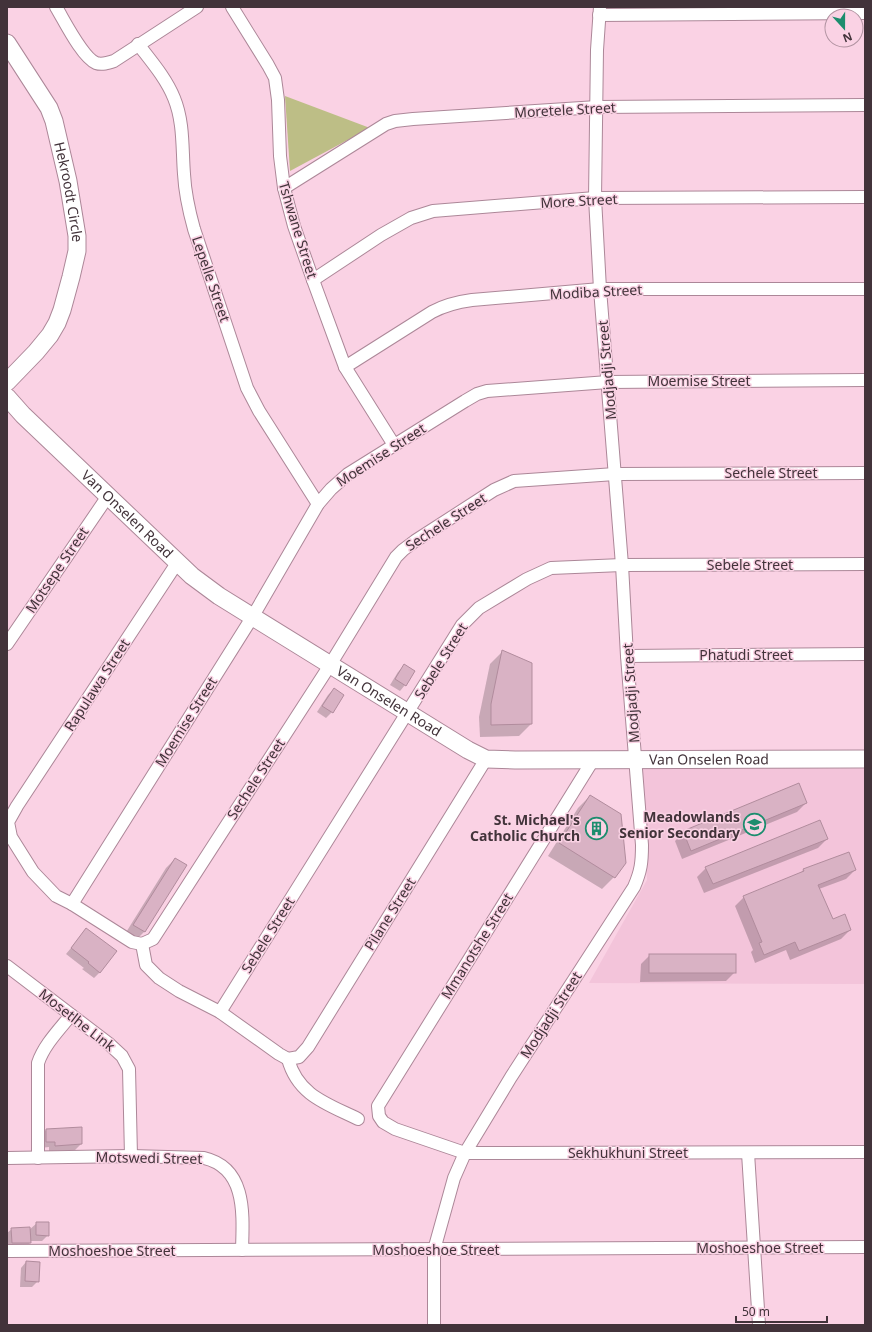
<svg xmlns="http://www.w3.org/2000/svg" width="872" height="1332" viewBox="0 0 872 1332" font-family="'Noto Sans',sans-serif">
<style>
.built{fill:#f3c4da}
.green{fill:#bdbe86}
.shadow{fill:#0003}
.building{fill:#d9b2c4;stroke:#b18c9d}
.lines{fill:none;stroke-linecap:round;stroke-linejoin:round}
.street-casing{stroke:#ac8798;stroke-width:14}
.secondary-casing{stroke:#ac8798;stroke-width:19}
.street{stroke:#fff;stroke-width:12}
.secondary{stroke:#fff;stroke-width:17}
.labels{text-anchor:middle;stroke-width:3;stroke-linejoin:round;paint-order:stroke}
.street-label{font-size:14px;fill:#42333a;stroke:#fad2e4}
.poi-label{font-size:14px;font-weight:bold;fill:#42333a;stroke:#fad2e4;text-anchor:end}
</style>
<rect width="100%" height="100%" fill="#fad2e4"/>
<path class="built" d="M641,768L865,769V984L589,983L647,880Z"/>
<path class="green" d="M285,96L370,128L290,171Z"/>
<g class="shadow">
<path d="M502,652L531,724L519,736L480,737L479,717L490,664Z"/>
<path d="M404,666L405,685L400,691L390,685L398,672Z"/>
<path d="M334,689L332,712L326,718L317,712L328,695Z"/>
<path d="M590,796L614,877L602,889L548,856L578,808Z"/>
<path d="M806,803L797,812L682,859L675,841L684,832Z"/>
<path d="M827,839L818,848L704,893L697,877L706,868Z"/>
<path d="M848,853L855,870L846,879L819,889L832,920L850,930L841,939L790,960L786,950L755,963L751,952L753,950L735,906L744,897L800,874L803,870Z"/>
<path d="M175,859L185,865L144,932L135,941L125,934L166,868Z"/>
<path d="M86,930L100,972L94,978L82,969L84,968L66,954Z"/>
<path d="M650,955L735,972L726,981L640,982L641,964Z"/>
<path d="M81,1128V1144L75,1150L49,1151V1147L40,1148V1135L46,1130Z"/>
<path d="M37,1223L48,1235L42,1241H30V1243L24,1249H7V1233L12,1229L29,1230Z"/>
<path d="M26,1262L38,1281L32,1287H20L21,1268Z"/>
</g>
<g class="building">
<path d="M502,650L532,663V724L491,725V704Z"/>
<path d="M404,664L415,671L406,686L395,679Z"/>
<path d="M334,688L344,695L333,713L322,706Z"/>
<path d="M799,783L807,803L691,851L683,831Z"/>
<path d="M590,795L621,814L626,863L615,878L559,843Z"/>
<path d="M820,820L828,839L713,884L705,867Z"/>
<path d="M849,852L856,870L818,885L833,919L845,914L851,930L799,951L795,942L764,955L759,943L762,942L743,896L804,871L803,869Z"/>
<path d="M175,858L187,865L145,932L133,925Z"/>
<path d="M86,928L117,951L100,973L88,963L89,962L71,948Z"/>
<rect x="649" y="954" width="87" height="19"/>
<path d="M82,1127V1144L55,1146V1142H46V1129Z"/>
<path d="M36,1222H49V1236L36,1235Z"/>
<path d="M30,1227L31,1243H12L11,1228Z"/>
<path d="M26,1261L40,1262L39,1282L25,1281Z"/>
</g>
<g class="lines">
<defs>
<g id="street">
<path d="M56,7C64,20 82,57 96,63C102,65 108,63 114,61L197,7"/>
<path d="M232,7L268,65L275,78L278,100L280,156L284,188L294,226L313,280L345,367L394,445"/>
<path d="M599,15L865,13"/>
<path d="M138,44C151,61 166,78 174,98C184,122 182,149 184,174C185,193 189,211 194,229L247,388L259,411L318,504"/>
<path d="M284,188L386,124L395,121L413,119L597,107L865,105"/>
<path d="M313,280L381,235L411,218L433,211L595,198L865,197"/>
<path d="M345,367L432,312C445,305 457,302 472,300L600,289H865"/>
<path d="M7,644L108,496"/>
<path d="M627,656L865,654"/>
<path d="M593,760L378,1106L379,1116L383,1122L395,1129L465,1153L865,1152"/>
<path d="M72,904L253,616L318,504L331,489L348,474L465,401L477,394L487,391L608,382L865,380"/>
<path d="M142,944L153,939L330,665L396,557L403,550L415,541L494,490L514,481L615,474L865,473"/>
<path d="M142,944L132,942L72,904L56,896L33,872L11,837L8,822L17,806L177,563"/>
<path d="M142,944L146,965L159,978L179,991L220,1012L279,1054L288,1059"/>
<path d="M7,966L108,1043L122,1056L129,1069L131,1156"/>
<path d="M220,1012L462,625L479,608L527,579L551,568L622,565L865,564"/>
<path d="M288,1059L299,1057L308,1047L486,759"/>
<path d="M288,1059C298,1096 328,1104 358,1119"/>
<path d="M748,1153L759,1325"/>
<path d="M7,1158L131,1156L204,1158C247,1168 243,1215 242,1250"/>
<path d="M38,1158V1063C44,1045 59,1030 71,1015"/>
<path d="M7,1251L865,1247"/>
<path d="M434,1325V1250L454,1178L465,1153L511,1077L634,887C641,871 642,862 642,845L627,656L622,565L600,289L595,198L597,50L600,7"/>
</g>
<g id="secondary">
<path id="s1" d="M7,43L49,108L54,121L68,181L77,236V251L71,277L62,310L57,323L50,335L36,352L7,382"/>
<path id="s2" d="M7,397L23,415L192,576L219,596L468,750L486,759L515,760L865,759"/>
</g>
</defs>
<use href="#street" class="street-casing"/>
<use href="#secondary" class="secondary-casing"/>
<use href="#street" class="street"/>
<use href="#secondary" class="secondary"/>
</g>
<defs>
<symbol id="school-ring" viewBox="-11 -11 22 22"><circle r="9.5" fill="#fad2e4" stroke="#1c8d6e" stroke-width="1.5"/><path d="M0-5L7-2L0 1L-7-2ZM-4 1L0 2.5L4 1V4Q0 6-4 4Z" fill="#1c8d6e"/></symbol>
<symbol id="building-ring" viewBox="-11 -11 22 22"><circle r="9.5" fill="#fad2e4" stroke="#1c8d6e" stroke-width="1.5"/><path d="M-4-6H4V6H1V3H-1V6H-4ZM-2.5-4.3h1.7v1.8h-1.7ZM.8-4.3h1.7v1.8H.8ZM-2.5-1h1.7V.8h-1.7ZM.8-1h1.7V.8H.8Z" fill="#1c8d6e"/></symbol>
</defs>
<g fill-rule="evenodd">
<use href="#school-ring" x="742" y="812" width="25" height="25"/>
<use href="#building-ring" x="584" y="816" width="25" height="25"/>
</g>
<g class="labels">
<g class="street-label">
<text transform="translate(565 110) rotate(-3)" y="5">Moretele Street</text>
<text dy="5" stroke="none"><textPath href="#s1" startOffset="164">Hekroodt Circle</textPath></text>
<text transform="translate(579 201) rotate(-3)" y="5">More Street</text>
<text transform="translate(298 230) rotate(73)" y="5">Tshwane Street</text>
<text transform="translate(211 279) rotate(71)" y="5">Lepelle Street</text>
<text transform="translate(596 292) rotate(-3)" y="5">Modiba Street</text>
<text transform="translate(607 370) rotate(-95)" y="5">Modjadji Street</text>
<text x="699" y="386">Moemise Street</text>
<text transform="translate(381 455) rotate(-33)" y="5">Moemise Street</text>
<text x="771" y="478">Sechele Street</text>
<text dy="5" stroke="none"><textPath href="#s2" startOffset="168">Van Onselen Road</textPath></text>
<text transform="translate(446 522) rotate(-33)" y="5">Sechele Street</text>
<text x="750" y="570">Sebele Street</text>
<text transform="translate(57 570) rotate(-56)" y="5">Motsepe Street</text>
<text x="746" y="660">Phatudi Street</text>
<text transform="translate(441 661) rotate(-58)" y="5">Sebele Street</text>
<text transform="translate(97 685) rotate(-57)" y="5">Rapulawa Street</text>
<text transform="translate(631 693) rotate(-94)" y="5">Modjadji Street</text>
<text dy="5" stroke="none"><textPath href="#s2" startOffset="491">Van Onselen Road</textPath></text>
<text transform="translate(186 722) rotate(-58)" y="5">Moemise Street</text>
<text dy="5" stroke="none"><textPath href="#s2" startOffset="827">Van Onselen Road</textPath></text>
<text transform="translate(256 779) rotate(-57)" y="5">Sechele Street</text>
<text transform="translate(390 914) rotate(-58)" y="5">Pilane Street</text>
<text transform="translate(268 935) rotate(-58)" y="5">Sebele Street</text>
<text transform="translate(477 946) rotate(-58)" y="5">Mmanotshe Street</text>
<text transform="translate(551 1015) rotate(-57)" y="5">Modjadji Street</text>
<text transform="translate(77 1020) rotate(38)" y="5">Mosetlhe Link</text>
<text x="628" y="1158">Sekhukhuni Street</text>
<text transform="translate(149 1158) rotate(1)" y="5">Motswedi Street</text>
<text x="760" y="1253">Moshoeshoe Street</text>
<text x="436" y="1255">Moshoeshoe Street</text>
<text x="112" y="1256">Moshoeshoe Street</text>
</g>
<g class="poi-label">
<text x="740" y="822">Meadowlands<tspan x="740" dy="16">Senior Secondary</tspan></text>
<text x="580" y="825">St. Michael's<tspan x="580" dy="16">Catholic Church</tspan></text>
</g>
</g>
<rect width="872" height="1332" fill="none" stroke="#42333a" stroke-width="16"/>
<g transform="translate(844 28) rotate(159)"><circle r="19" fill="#fad2e4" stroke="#b092a0"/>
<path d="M0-3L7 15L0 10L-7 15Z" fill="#1c8d6e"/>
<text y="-6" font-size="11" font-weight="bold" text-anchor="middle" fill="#42333a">N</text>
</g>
<path d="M736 1316v6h91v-6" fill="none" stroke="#42333a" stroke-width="2"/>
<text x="742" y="1316" font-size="12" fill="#42333a" stroke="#fad2e4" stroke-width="3" paint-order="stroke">50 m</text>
</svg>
